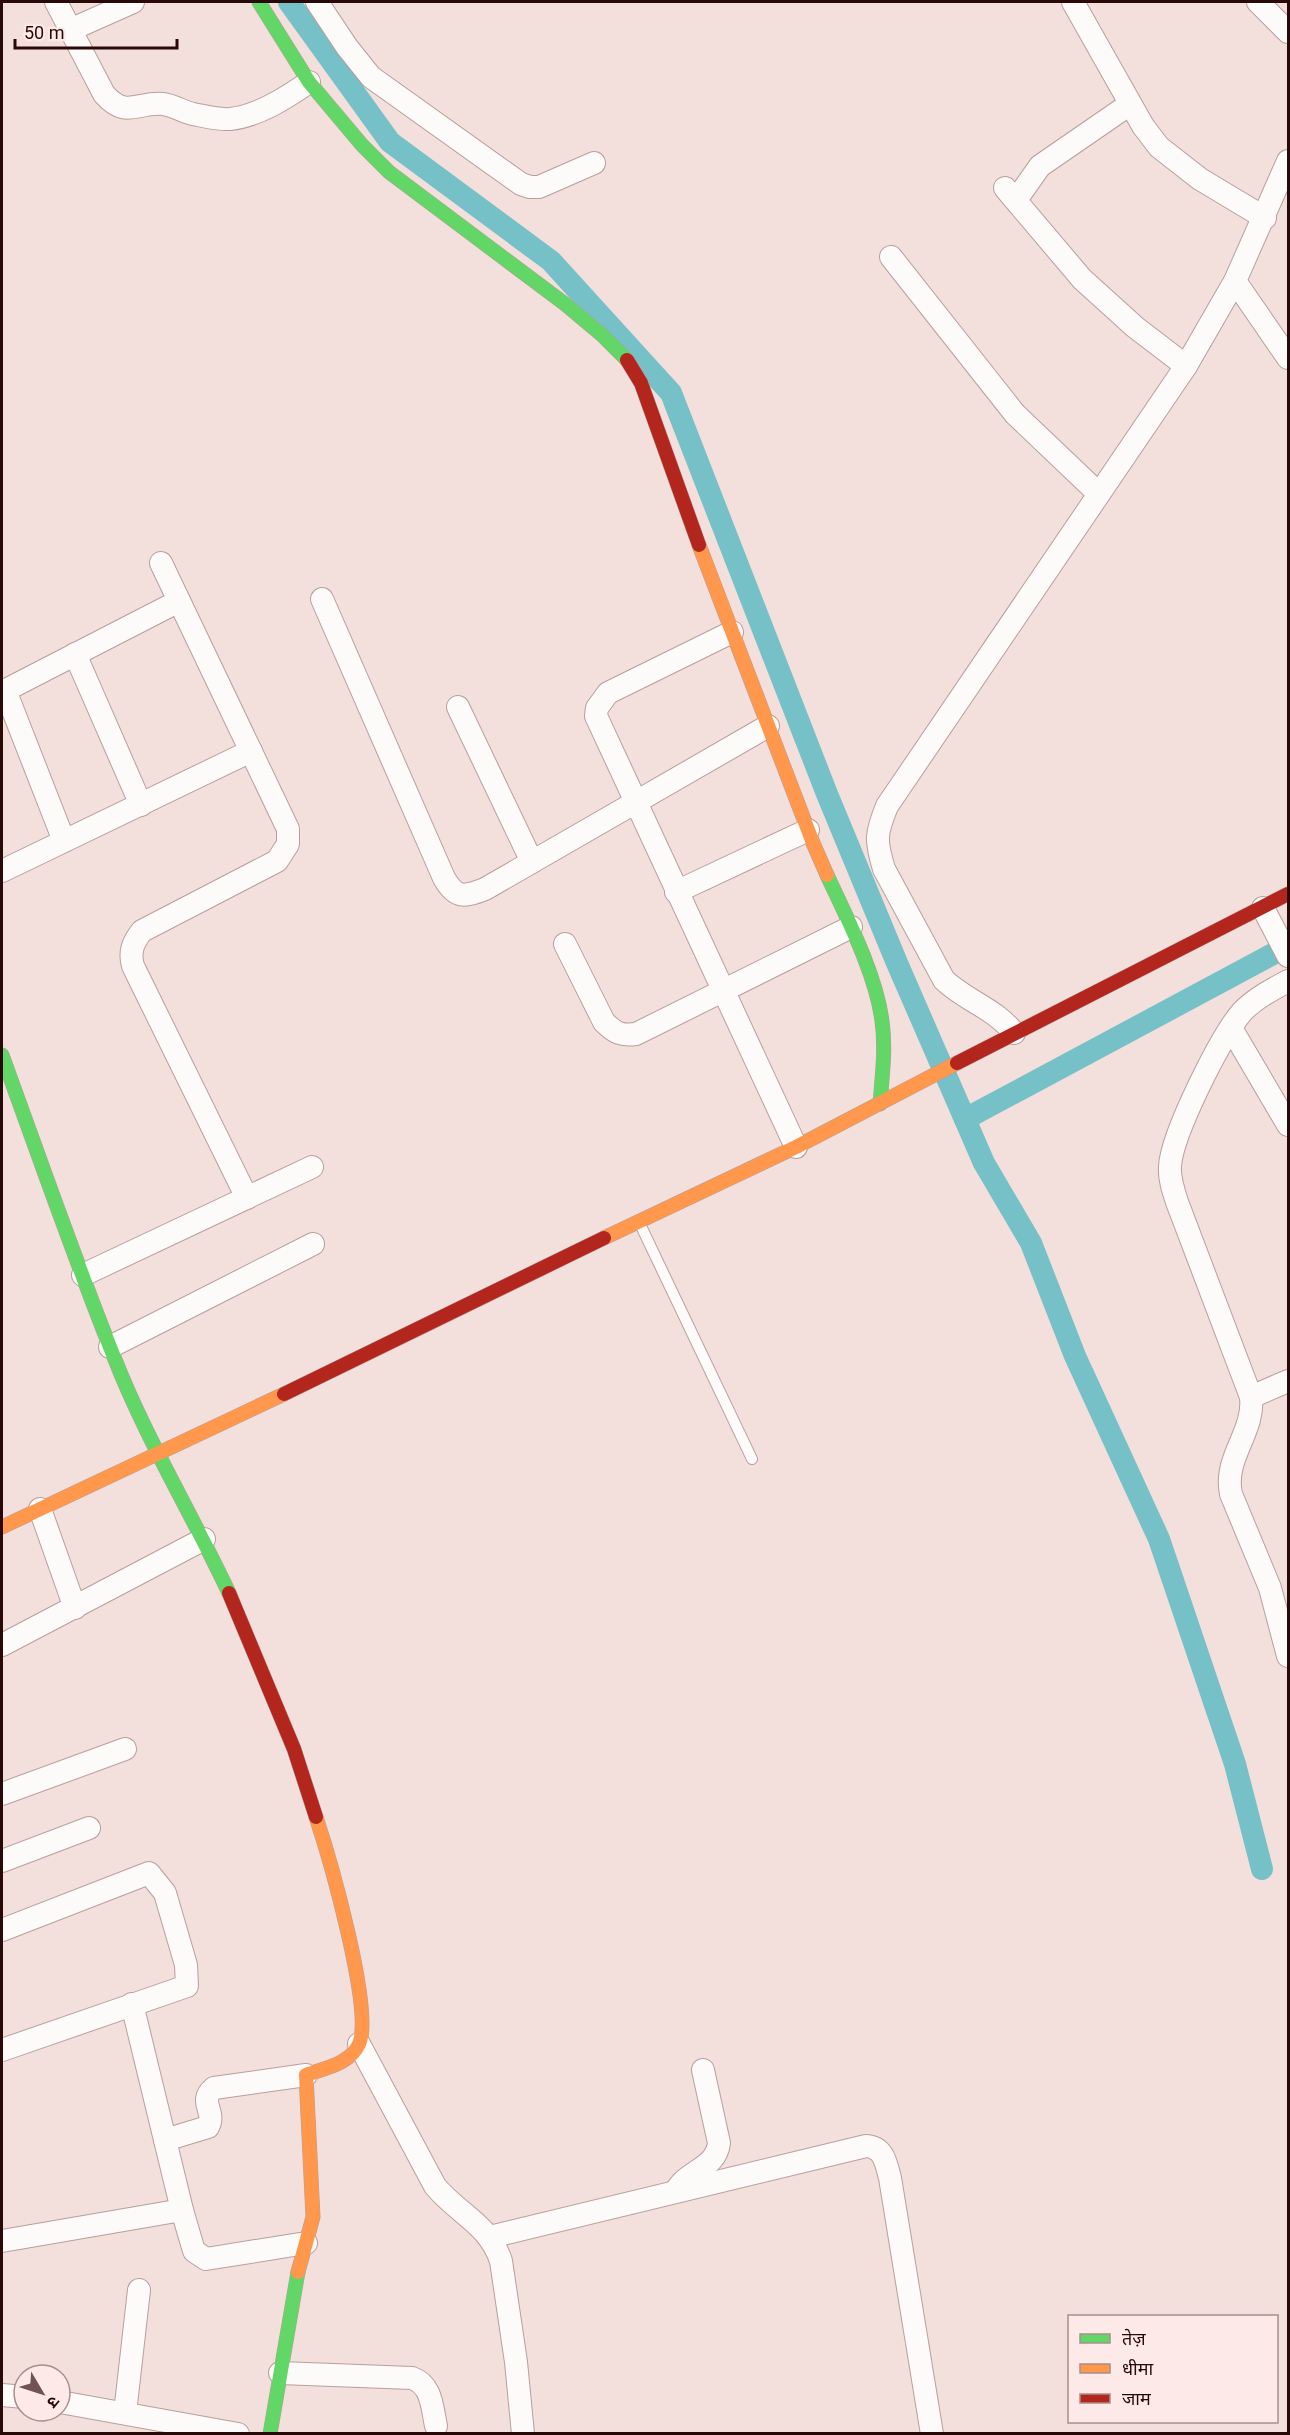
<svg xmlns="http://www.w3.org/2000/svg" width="1290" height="2435" viewBox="0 0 1290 2435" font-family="Roboto,'Noto Sans Devanagari',sans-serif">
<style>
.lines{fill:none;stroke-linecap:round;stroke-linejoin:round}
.canal{stroke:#76c0c8;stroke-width:22}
.lane-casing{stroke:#b89f9c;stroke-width:12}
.street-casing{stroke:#b89f9c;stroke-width:24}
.fast-casing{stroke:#b89f9c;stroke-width:15}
.slow-casing{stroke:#b89f9c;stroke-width:15}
.jam-casing{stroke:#b89f9c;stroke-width:15}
.lane{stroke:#fdfafa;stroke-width:10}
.street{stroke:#fdfafa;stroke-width:22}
.fast{stroke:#63d668;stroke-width:14}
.slow{stroke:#ff974d;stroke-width:14}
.jam{stroke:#b3261e;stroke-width:14}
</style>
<rect width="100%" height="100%" fill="#f3dfdc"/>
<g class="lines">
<g class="canal">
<path d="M289,2L390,142L551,261L671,393L827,794L897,963L984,1163L1031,1243L1075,1356L1159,1539L1235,1764L1262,1869"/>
<path d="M965,1119L1288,946"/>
</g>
<defs>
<path id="lane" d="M640,1224L752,1459"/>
<g id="street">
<path d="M56,2L104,94C126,119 136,102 163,104C173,105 183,112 193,114C204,116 218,120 230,119C258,116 286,98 309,82"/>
<path d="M317,2L347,47L371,77L521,184L530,187H539L594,163"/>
<path d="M1073,2L1143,126L1159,147L1200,179L1265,218"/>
<path d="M1258,2L1288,32"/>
<path d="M70,30L133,2"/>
<path d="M1288,161L1235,281L1288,358"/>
<path d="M1005,188L1082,279L1135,327L1186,366"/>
<path d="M1016,200L1040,166L1130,104"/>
<path d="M891,257L1015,414L1099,494"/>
<path d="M161,563L288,829V844L277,861L142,931C133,942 129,952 133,966L247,1198"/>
<path d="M322,599L444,878C456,899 464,897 485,889L768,726"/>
<path d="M732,632L608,693L597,708L596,716L796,1147"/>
<path d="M75,654L141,805"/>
<path d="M5,690L64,841"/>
<path d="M2,692L179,601"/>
<path d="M458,707L532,862"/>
<path d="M2,871L251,751"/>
<path d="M676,892L808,830"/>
<path d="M1263,908L1288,956"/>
<path d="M565,944L604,1022C615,1033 621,1036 636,1034L851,927"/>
<path d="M1288,981C1273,989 1254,999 1242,1012C1221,1036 1172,1134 1170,1166C1169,1178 1173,1190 1177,1202L1251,1397C1255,1432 1223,1458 1231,1494L1270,1588L1288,1656"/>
<path d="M1231,1028L1288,1125"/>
<path d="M1014,1033C996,1009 966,1001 944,980L884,869C875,840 876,833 887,806L1186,366L1235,281"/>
<path d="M83,1275L312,1167"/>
<path d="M110,1347L313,1244"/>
<path d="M1251,1397L1288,1381"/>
<path d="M40,1509L75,1608"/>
<path d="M2,1645L204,1539"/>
<path d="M2,1794L125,1749"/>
<path d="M2,1861L89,1828"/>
<path d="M2,1930L149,1873L165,1893L186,1965L187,1986L2,2050"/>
<path d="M132,2004L182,2210"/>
<path d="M359,2044L435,2186C458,2214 489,2224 501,2261L516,2362L523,2434"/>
<path d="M165,2140L208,2127C217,2111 197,2102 214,2088L306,2075"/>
<path d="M676,2191C687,2170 716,2169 719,2143L703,2070"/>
<path d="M490,2237L866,2146C884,2147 886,2163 890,2178L932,2434"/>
<path d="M2,2241L182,2210L194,2251L206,2259L306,2243"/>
<path d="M280,2373L412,2378C432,2385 432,2407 436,2426"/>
<path d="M2,2395L24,2397"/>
<path d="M60,2402L238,2434"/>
<path d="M125,2413L139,2290"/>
</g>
<g id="fast">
<path d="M259,2L309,82L362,145L389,172L565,304L602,335L627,360"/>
<path d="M827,875C847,918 876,974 882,1021C886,1049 882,1077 880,1104"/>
<path d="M2,1055C39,1156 74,1258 114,1357C146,1439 192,1514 229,1593"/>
<path d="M270,2434L298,2272"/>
</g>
<g id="slow">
<path d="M699,545L813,843L827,875"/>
<path d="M604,1238L796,1147L957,1063"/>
<path d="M2,1527L284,1394"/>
<path d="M298,2272L313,2217L306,2075C325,2068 350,2064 359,2044C374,2011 329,1856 316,1817"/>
</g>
<g id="jam">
<path d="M627,360L641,383L699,545"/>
<path d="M957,1063L1288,894"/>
<path d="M284,1394L604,1238"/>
<path d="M229,1593L294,1749L316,1817"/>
</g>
</defs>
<use href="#lane" class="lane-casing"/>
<use href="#street" class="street-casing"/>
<use href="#fast" class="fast-casing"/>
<use href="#slow" class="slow-casing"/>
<use href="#jam" class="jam-casing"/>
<use href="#lane" class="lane"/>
<use href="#street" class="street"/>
<use href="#fast" class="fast"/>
<use href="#slow" class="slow"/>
<use href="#jam" class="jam"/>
</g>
<rect width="1290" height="2435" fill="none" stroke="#290907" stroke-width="6"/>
<rect x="1068" y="2315" width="210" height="108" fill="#fde9e7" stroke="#a88f8d" stroke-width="1.5"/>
<rect x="1080" y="2334" width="30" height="9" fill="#63d668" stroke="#a88f8d" stroke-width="1.5"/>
<text x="1122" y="2345" font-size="18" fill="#290907">तेज़</text>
<rect x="1080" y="2364" width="30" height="9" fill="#ff974d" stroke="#a88f8d" stroke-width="1.5"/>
<text x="1122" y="2375" font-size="18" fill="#290907">धीमा</text>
<rect x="1080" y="2394" width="30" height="9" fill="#b3261e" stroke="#a88f8d" stroke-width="1.5"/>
<text x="1122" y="2405" font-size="18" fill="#290907">जाम</text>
<g transform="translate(42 2393) rotate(129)"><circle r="28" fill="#fde9e7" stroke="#a88f8d" stroke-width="1.5"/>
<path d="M0-4.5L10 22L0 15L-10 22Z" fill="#705452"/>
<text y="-9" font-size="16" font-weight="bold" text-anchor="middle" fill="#290907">उ</text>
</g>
<path d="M15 39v9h162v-9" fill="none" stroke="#290907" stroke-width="3"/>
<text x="24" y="39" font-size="18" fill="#290907" stroke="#fde9e7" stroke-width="4.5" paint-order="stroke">50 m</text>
</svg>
